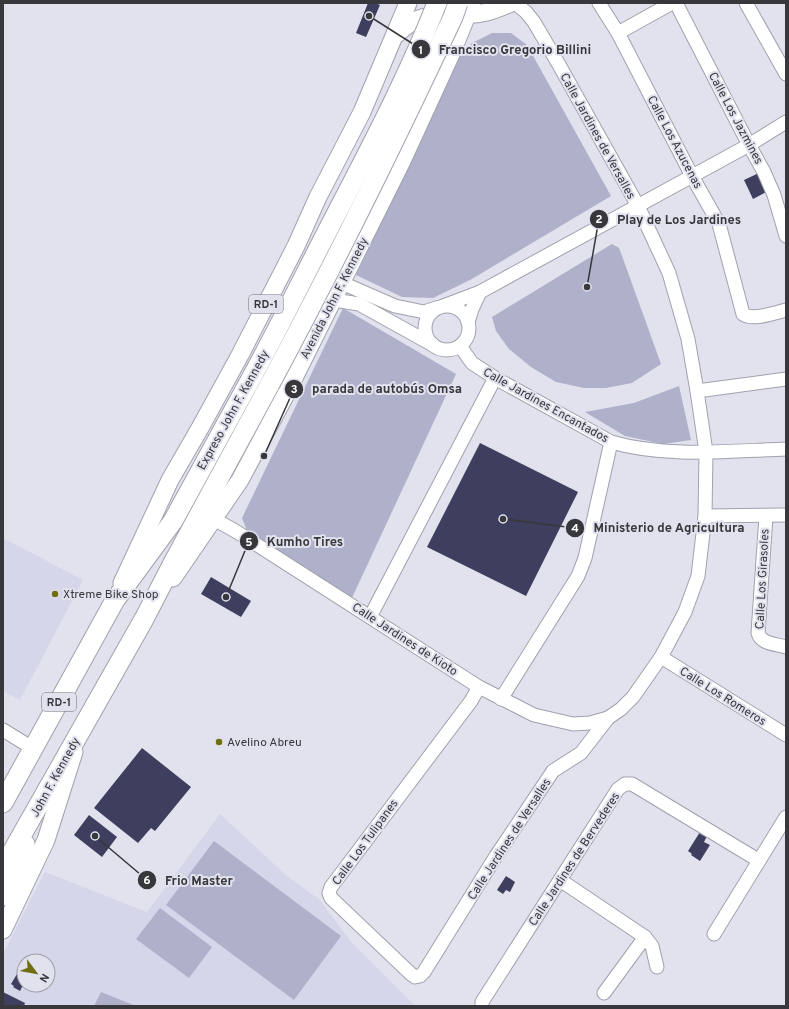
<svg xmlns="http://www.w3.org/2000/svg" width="789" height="1009" viewBox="0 0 789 1009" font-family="Overpass,sans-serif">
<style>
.built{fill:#d5d6ea;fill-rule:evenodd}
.green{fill:#afb0ca}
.building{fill:#3e3e5e}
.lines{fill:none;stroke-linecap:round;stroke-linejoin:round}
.minor-casing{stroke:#a0a1ad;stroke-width:15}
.major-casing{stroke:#a0a1ad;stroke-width:19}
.highway-casing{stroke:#a0a1ad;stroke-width:21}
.minor{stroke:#fff;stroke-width:13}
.major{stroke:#fff;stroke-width:17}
.highway{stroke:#fff;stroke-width:19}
.highway-bridge-casing{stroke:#a0a1ad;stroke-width:21;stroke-linecap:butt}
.highway-bridge{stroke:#fff;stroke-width:19}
.poi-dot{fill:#6f6f12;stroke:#e1e2ee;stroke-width:1.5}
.labels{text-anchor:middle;stroke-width:4;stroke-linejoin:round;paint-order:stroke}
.shield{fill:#e1e2ee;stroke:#6a6a71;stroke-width:1}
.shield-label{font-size:11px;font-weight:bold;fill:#37373c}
.street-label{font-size:12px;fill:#37373c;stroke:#e1e2ee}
.poi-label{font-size:12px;fill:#37373c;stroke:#e1e2ee;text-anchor:start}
.leader{fill:none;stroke:#37373c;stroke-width:1.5}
.callout-dot{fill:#37373c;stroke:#e1e2ee;stroke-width:1.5}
.mark-label{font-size:12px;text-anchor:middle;font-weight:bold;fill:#fff}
.callout-label{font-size:13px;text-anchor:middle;font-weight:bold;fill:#37373c;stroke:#e1e2ee;stroke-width:4;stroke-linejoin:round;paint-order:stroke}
</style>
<rect width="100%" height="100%" fill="#e1e2ee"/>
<g class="built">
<path d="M3,538L83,580L20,700L3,691Z"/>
<path d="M220,814L288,877L320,900L352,943L415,1006H3V954L45,872L147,912ZM24,961H48V985H24Z"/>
</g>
<g class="green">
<path d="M492,33H511L527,45L611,196L470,280L433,298L402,297L356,275L457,60L472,43Z"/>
<path d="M612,244L619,248L622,256L661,364L632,383L606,388H584L556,382L531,367L509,349L496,331L492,317Z"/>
<path d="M343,308L456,374L351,600L248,533L242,518Z"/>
<path d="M679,386L691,440L663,444L625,436L585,412L634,403Z"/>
<path d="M214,841L341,936L294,1000L166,905Z"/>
<path d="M160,908L212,947L189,978L136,939Z"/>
<path d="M101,992L136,1006H94Z"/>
</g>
<g class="building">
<path d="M368,3H375L380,5L366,37L356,33Z"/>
<path d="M761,172L770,190L753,199L744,180Z"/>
<path d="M480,443L578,492L526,596L427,547Z"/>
<path d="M211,577L251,601L241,617L201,594Z"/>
<path d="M142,748L191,787L155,831L151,828L138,843L94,808Z"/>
<path d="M89,815L117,837L102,857L74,835Z"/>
<path d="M700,832L707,836L704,842L710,845L700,861L691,855L692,854L688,851Z"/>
<path d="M506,876L515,882L510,892L506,890L503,894L497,890Z"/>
<path d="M17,974L24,978V983L20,991L13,987L14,986L11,984Z"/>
<path d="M3,992L25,1003L24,1006H3Z"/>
</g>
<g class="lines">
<defs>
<g id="minor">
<path d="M599,3L618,33L692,176L719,224L743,314C752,321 775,313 786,310"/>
<path d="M676,3L749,145L764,172L774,195L786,236"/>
<path d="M746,3L786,74"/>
<path d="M618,33L672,3"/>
<path d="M342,283L395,306L424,312L436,308"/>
<path d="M334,300L359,304L433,345"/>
<path d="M443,306L480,292L749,145L786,122"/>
<circle cx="447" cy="328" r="22"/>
<path d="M468,322L472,309L480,292"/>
<path d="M460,346L472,363L495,378L611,442C667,458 728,451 786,449"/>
<path d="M697,391L786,379"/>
<path d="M705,516L786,515"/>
<path d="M766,516L758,633C761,644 776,644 786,647"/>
<path d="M214,519L237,532L479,687L534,715L573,724L590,723L608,718"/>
<path d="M370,617L495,378"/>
<path d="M661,657L786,735"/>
<path d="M479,687L471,701L331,887L329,893L331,898L411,974L415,977L420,976L424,972L496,856L553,771L581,753L608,718L621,709L633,697L661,657L685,612L698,576L705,516L706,452L697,391L688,339L669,273L638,206L558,63L534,22L526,12L515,3"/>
<path d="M501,699L578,576L585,558L611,442"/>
<path d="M3,730L34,749"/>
<path d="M560,880L645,937L652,946L657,967"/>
<path d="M714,934L786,817"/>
<path d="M604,993L645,937"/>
<path d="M482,1006V1002L618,789L625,784H632L758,860"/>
</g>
<g id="major">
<path d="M458,13C477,17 493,11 511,3"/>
<path d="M397,34C410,22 424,11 442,21"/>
<path d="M173,578L240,480L286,394L402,161L452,52L472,3"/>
<path d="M122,583L170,480L200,428L240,355L296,246L318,197L362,112L408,3"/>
<path d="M3,930L46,840L74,752"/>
</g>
<g id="highway">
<path d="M3,803L115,600L173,521L253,375"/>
<path d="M3,868L144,619L173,563L270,384"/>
<path d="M3,896L21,863L25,844"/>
</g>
</defs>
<use href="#minor" class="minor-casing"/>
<use href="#major" class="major-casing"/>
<use href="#highway" class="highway-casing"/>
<use href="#minor" class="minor"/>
<use href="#major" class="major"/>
<use href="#highway" class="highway"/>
<defs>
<g id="highway-bridge">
<path d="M253,375C284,318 312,260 342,203C376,137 410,72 437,3"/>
<path d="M270,384C335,263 395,141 453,17L458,3"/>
</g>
</defs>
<use href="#highway-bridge" class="highway-bridge-casing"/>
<use href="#highway-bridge" class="highway-bridge"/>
</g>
<g class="poi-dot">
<circle cx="55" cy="594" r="4"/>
<circle cx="219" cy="742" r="4"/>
</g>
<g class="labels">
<g class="shield">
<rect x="249" y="295" width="34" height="18" rx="3"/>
<rect x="42" y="693" width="34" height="18" rx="3"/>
</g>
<g class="shield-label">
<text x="266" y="308">RD-1</text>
<text x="59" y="706">RD-1</text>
</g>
<g class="street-label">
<text transform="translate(736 118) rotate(62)" y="4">Calle Los Jazmines</text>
<text transform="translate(598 136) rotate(61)" y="4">Calle Jardines de Versalles</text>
<text transform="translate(675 142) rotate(62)" y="4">Calle Los Azucenas</text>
<text transform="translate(334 298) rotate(-63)" y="4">Avenida John F. Kennedy</text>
<text transform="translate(546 405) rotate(29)" y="4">Calle Jardines Encantados</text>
<text transform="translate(233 410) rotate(-61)" y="4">Expreso John F. Kennedy</text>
<text transform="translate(762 579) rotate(-87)" y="4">Calle Los Girasoles</text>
<text transform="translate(405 639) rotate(33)" y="4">Calle Jardines de Kioto</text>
<text transform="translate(723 696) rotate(32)" y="4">Calle Los Romeros</text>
<text transform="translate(55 777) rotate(-61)" y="4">John F. Kennedy</text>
<text transform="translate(509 839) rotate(-57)" y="4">Calle Jardines de Versalles</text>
<text transform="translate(365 842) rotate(-54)" y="4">Calle Los Tulipanes</text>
<text transform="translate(574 859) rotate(-57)" y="4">Calle Jardines de Bervederes</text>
</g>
<g class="poi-label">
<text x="63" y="598">Xtreme Bike Shop</text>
<text x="227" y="746">Avelino Abreu</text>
</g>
</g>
<path class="leader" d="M369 16L421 49M587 287L599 219M264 456L294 389M503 519L575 528M226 597L249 541M95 836L147 880"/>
<g class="callout-dot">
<circle cx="369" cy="16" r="4"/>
<circle cx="587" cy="287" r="4"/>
<circle cx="264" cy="456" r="4"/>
<circle cx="503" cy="519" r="4"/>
<circle cx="226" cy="597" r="4"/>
<circle cx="95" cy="836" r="4"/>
<circle cx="421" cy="49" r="10"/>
<circle cx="599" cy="219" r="10"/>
<circle cx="294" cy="389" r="10"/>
<circle cx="575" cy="528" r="10"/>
<circle cx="249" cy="541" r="10"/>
<circle cx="147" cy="880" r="10"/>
</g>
<g class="mark-label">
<text x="421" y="54">1</text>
<text x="599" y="223">2</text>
<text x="294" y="393">3</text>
<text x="575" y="532">4</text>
<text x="249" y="546">5</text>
<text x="147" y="884">6</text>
</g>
<g class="callout-label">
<text x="515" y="54">Francisco Gregorio Billini</text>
<text x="679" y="224">Play de Los Jardines</text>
<text x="387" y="393">parada de autobús Omsa</text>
<text x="669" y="532">Ministerio de Agricultura</text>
<text x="305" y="546">Kumho Tires</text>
<text x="199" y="885">Frio Master</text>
</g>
<rect width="789" height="1009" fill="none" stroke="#37373c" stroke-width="8"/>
<g transform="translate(36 973) rotate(122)"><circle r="19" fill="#e1e2ee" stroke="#9d9ea7"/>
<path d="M0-3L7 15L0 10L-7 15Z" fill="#6f6f12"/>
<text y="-6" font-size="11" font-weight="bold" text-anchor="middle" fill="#37373c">N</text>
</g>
</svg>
